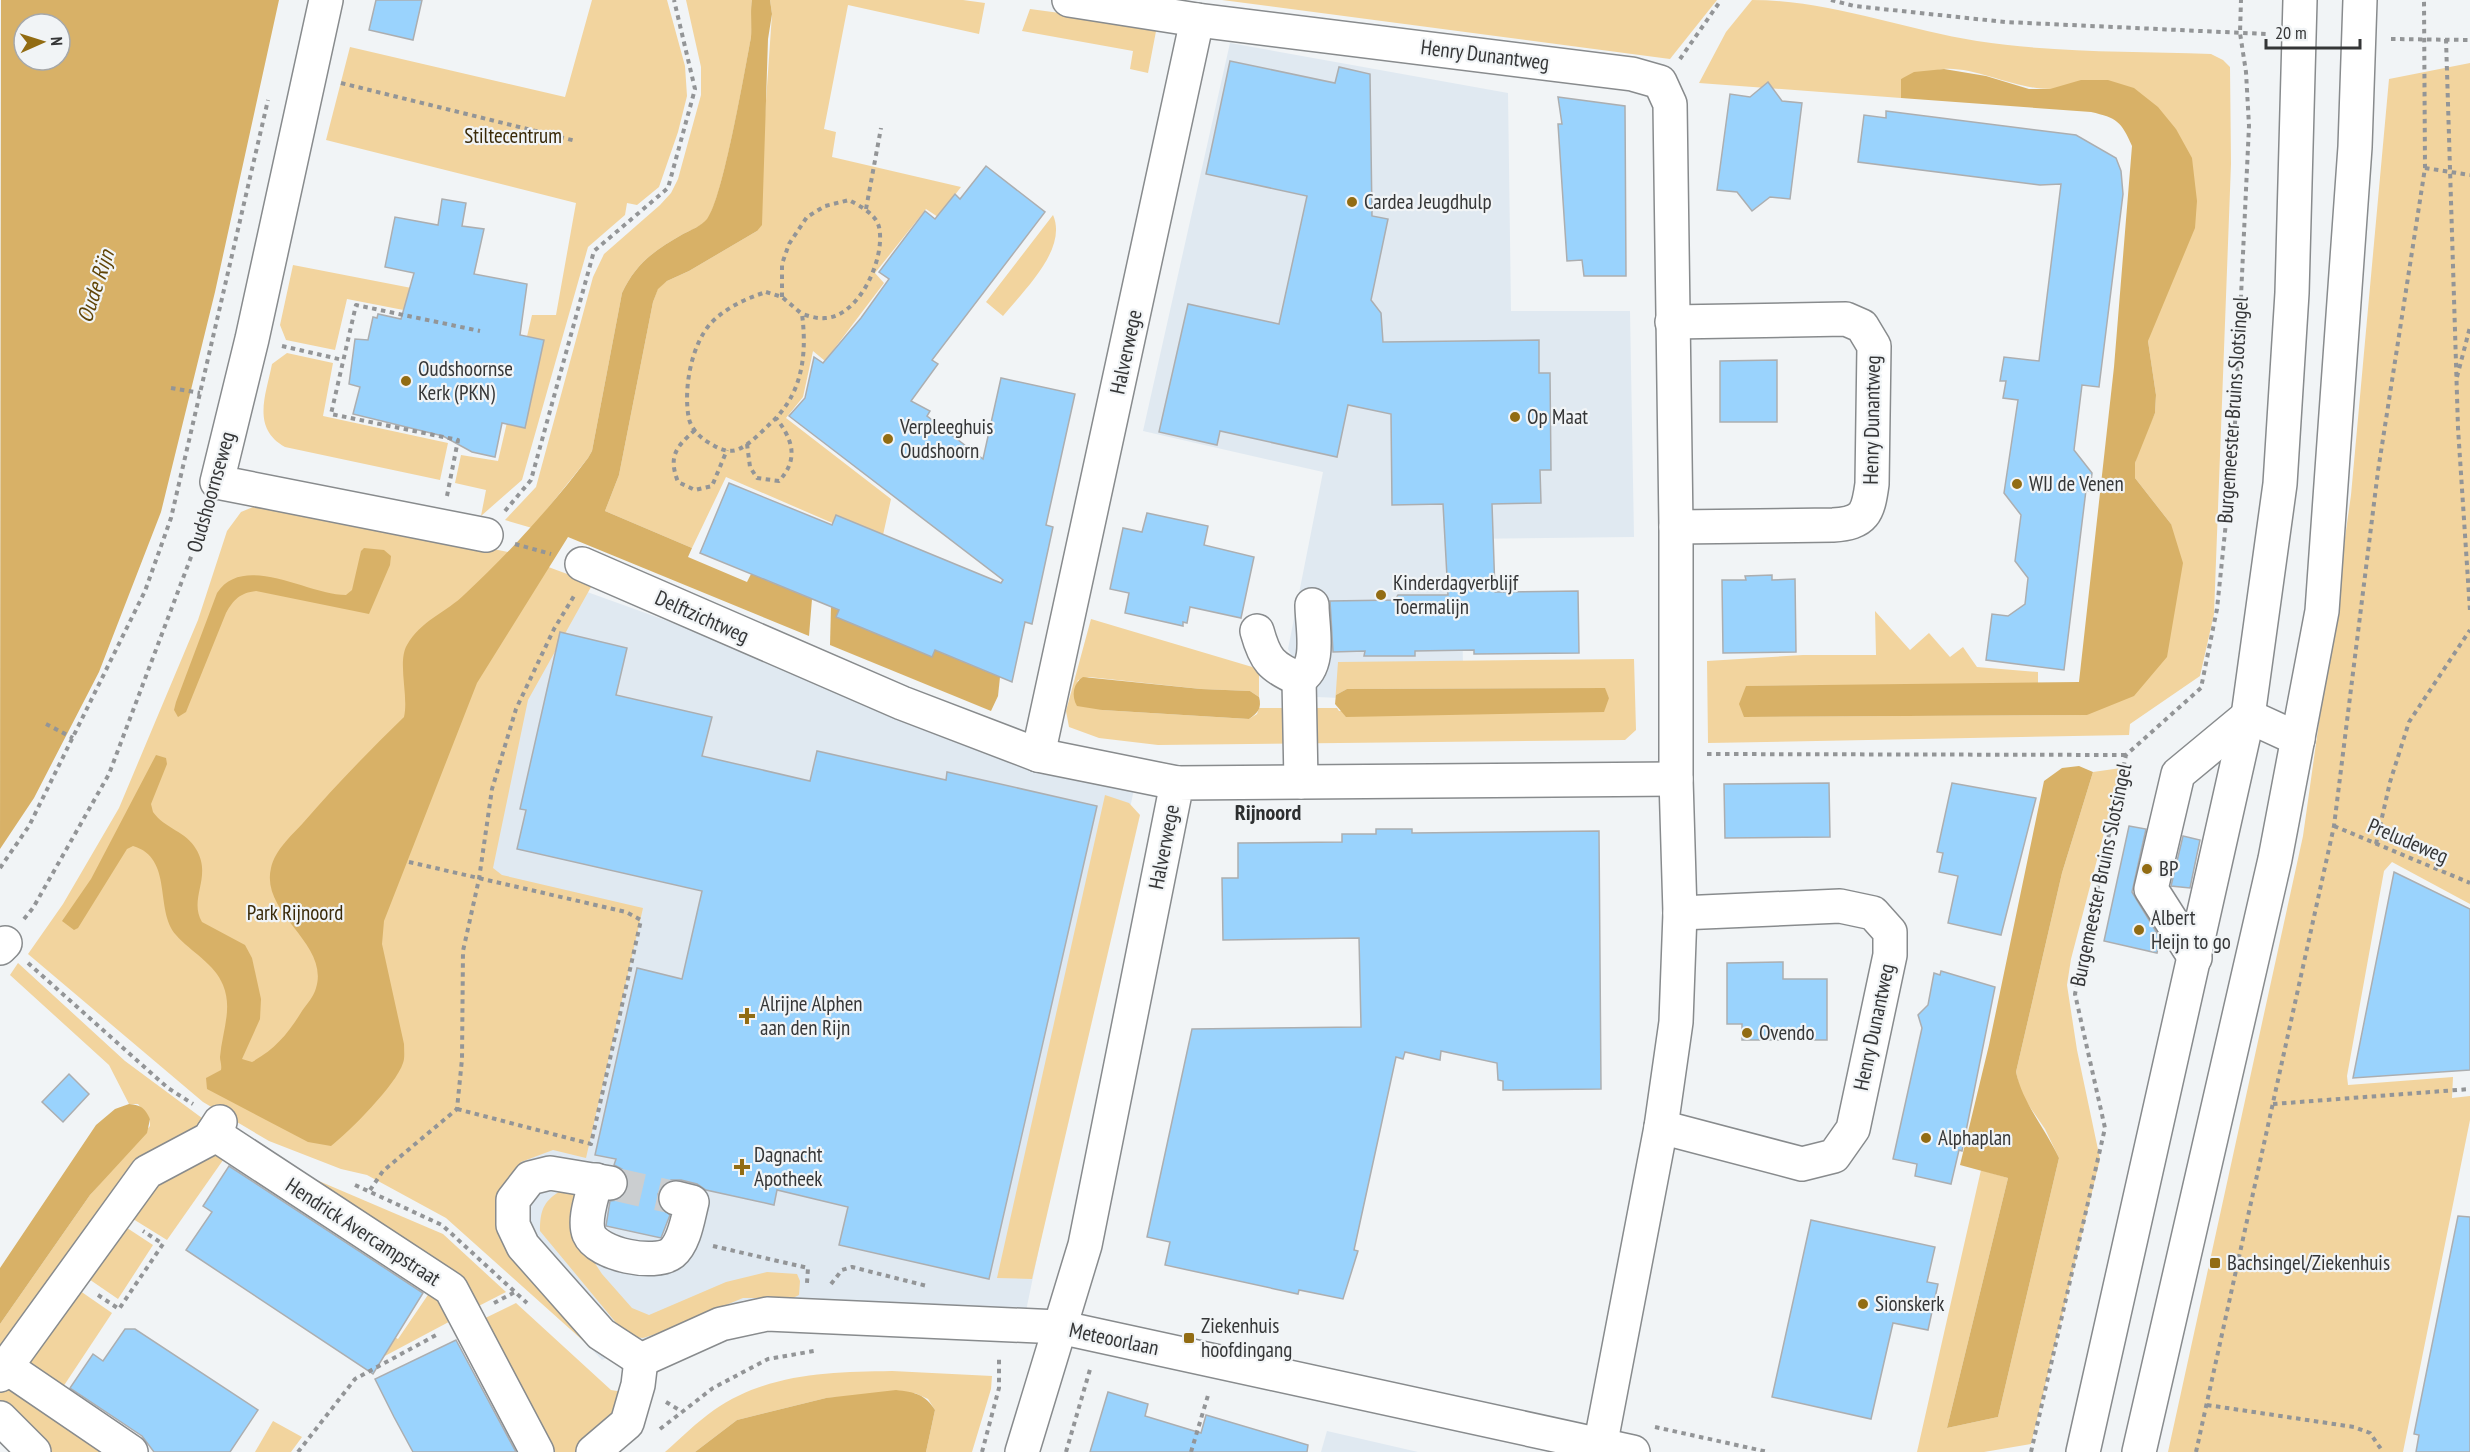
<svg xmlns="http://www.w3.org/2000/svg" width="2470" height="1452" viewBox="0 0 2470 1452" font-family="'PT Sans Narrow',sans-serif">
<style>
.built{fill:#e0e9f1}
.green{fill:#f2d49e}
.water{fill:#d8b167;fill-rule:evenodd}
.building{fill:#9ad3fd;stroke:#acaeb0;stroke-width:1.5}
.lines{fill:none;stroke-linecap:round;stroke-linejoin:round}
.minor-tunnel{stroke:#cbced0;stroke-width:33;stroke-dasharray:33 16;stroke-linecap:butt}
.minor-casing{stroke:#888b8d;stroke-width:36}
.major-casing{stroke:#888b8d;stroke-width:36}
.path{stroke:#939597;stroke-width:4;stroke-dasharray:4.5 4.5;stroke-linecap:butt}
.minor{stroke:#fff;stroke-width:33}
.major{stroke:#fff;stroke-width:33}
.poi-dot{fill:#926c13;stroke:#f1f4f6;stroke-width:2}
.labels{text-anchor:middle;stroke-width:4.5;stroke-linejoin:round;paint-order:stroke}
.street-label{font-size:21px;fill:#353637;stroke:#f1f4f6}
.park-label{font-size:21px;fill:#3a2a08;stroke:#f1f4f6}
.poi-label{font-size:21px;fill:#353637;stroke:#f1f4f6;text-anchor:start}
.water-label{font-size:22px;font-style:italic;fill:#604508;stroke:#f1f4f6}
.neighbourhood-label{font-size:22px;font-weight:bold;fill:#2d2f30;stroke:#f1f4f6}
</style>
<rect width="100%" height="100%" fill="#f1f4f6"/>
<g class="built">
<path d="M1230,43L1508,93L1511,311H1630L1634,537L1461,539L1463,668L1341,698L1316,697L1288,649L1323,472L1143,431Z"/>
<path d="M554,580L1134,789L1026,1311L744,1300L602,1360L454,1206L417,1088Z"/>
<path d="M1327,1431L1418,1452H1321Z"/>
</g>
<g class="green">
<path d="M592,0H667L685,66L687,96L678,132L659,187L637,205L627,203L625,215L588,247L522,480L481,516L486,490L455,483L461,455L498,461L532,315H556L576,203L326,140L350,47L565,97Z"/>
<path d="M686,0H752C750,12 753,25 751,37C745,70 723,198 707,220C701,226 691,230 683,234C655,250 636,263 622,293L592,451L588,458L532,528L505,520L536,487L593,277L604,254L660,205L671,193L678,179L701,95V67Z"/>
<path d="M770,0H963L985,3L979,34L848,5L824,129L836,132L832,157L961,187L938,217L926,209L875,273L884,283L825,361L813,351L803,397L786,418L891,499L881,544L726,477L692,548L605,511L619,475L653,302L658,288L667,281L689,271L757,231L772,14Z"/>
<path d="M1222,0H1717L1670,59Z"/>
<path d="M1752,0C1828,0 1902,29 1977,41C2054,53 2133,51 2211,54L2223,60L2230,67L2231,164L2214,614L2200,676L2130,724L2129,735L1708,743L1707,661L1803,655H1876L1875,611L1910,650L1929,633L1950,657L1963,647L1977,667L2038,672V684L1746,686L1744,717L2087,715L2171,524L2135,478V463L2141,443L2155,413L2156,395L2148,341L2176,129L2050,89C2014,89 1974,66 1943,69C1929,71 1915,76 1901,79V98L1699,83L1726,32Z"/>
<path d="M1030,9L1157,26L1148,73L1130,69L1133,51L1022,31Z"/>
<path d="M2470,63V904L2392,862L2384,871L2347,1076L2348,1085L2453,1077L2452,1098L2470,1096V1120L2403,1452H2168L2303,836L2351,495L2389,79Z"/>
<path d="M1053,215C1068,249 1024,290 1003,316L986,302Z"/>
<path d="M293,265L463,298L460,321L347,299L335,350L286,340L280,325Z"/>
<path d="M287,353L333,363L323,416L448,443L440,480L285,447C251,428 266,395 272,364Z"/>
<path d="M265,502L508,552L578,578L591,587L528,700L493,868L502,875L643,908L586,1158L553,1150L521,1162L498,1201L506,1247L589,1346L446,1218L367,1175L341,1169L269,1141L203,1102L28,954L63,904L119,808L198,620L227,531L241,512Z"/>
<path d="M1091,619L1259,669V697L1250,691L1201,689L1089,677L1078,680L1074,692L1102,710L1249,719L1257,714L1259,708H1337L1339,711L1609,698L1604,688L1347,689L1336,695L1335,704L1338,662L1634,659L1636,730L1625,740L1158,745L1099,738L1069,727L1066,711Z"/>
<path d="M2121,768L2071,959L2067,985L2077,1050L2100,1159L2031,1444L1984,1452H1917L1981,1170L2008,1178L1947,1428L1998,1417L2059,1158L2045,1129L2021,1094L2016,1072L2062,873L2093,772Z"/>
<path d="M1105,795L1129,803L1140,815L1032,1279L997,1278Z"/>
<path d="M18,963L125,1061L210,1124L140,1173L0,1365V1324L90,1195L150,1126V1119L138,1104H129L109,1065L10,975Z"/>
<path d="M212,1141L228,1153L167,1240L125,1214L151,1178Z"/>
<path d="M279,1164L443,1234L506,1292L467,1312Z"/>
<path d="M564,1189L579,1194L577,1236L602,1274L632,1308L649,1315L726,1282L767,1272L797,1274L800,1281L799,1295L793,1298H743L656,1334L643,1338L627,1336L540,1231C540,1209 544,1200 564,1189Z"/>
<path d="M118,1222L153,1245L118,1299L83,1275Z"/>
<path d="M73,1286L112,1313L59,1393L15,1365Z"/>
<path d="M434,1286L460,1316L366,1366L389,1334L398,1339Z"/>
<path d="M516,1303L611,1390L623,1392L618,1411L575,1452H540L473,1324Z"/>
<path d="M892,1371L992,1376L991,1389L972,1452H926L935,1410L928,1399L915,1393L826,1398L737,1420L695,1452H665C681,1438 697,1422 714,1410C768,1373 829,1372 892,1371Z"/>
<path d="M6,1377L118,1452H41L0,1411V1385Z"/>
<path d="M273,1421L302,1437L291,1452H255Z"/>
</g>
<g class="water">
<path d="M1,0H279L215,292L161,512L99,672L34,798L0,849ZM24,24H60V60H24Z"/>
<path d="M752,0H770L772,14L768,39L762,225L757,231L689,271L667,281L658,289L653,302L619,475L605,511L692,548L688,557L747,582L751,574L812,599L809,636L568,537L477,683L384,921L382,944L404,1044C404,1050 405,1058 403,1063C396,1085 349,1132 331,1146L308,1142L207,1089L206,1078L221,1070C222,1065 220,1061 220,1057C222,1032 233,1009 223,985C215,964 191,952 176,935C154,910 174,858 133,846L127,849L78,928L74,930L62,921L91,879L156,755L166,758L167,764L151,804L153,812C164,828 187,832 196,849C213,877 188,898 202,922L245,945L252,958L261,999L260,1019L242,1059L252,1062C275,1049 288,1034 302,1011C307,1004 314,996 316,988C330,943 260,914 271,868C275,850 291,836 303,823C335,786 369,751 404,717C409,696 397,662 407,645C420,621 447,612 465,594C510,552 551,507 588,458L592,451L622,293C636,263 655,250 683,234C691,230 701,226 707,219C723,198 745,69 751,37C752,25 750,12 752,0Z"/>
<path d="M1944,69L1986,76L2029,89H2050L2081,80H2108L2134,88L2158,107L2176,129L2192,158L2197,201L2195,228L2148,341L2156,395L2155,413L2135,463V478L2171,524L2183,563L2167,657L2134,696L2087,715L1744,717L1739,704L1746,686L2079,682L2114,367L2132,146C2121,121 2117,118 2091,112L1901,98V79L1914,72Z"/>
<path d="M364,548L384,550L391,556L390,565L369,614L256,591C240,593 234,599 226,613L186,712L178,717L174,710L176,702L217,593C244,552 308,595 346,595L352,590L361,551Z"/>
<path d="M831,607L1000,677L998,696L991,711L830,645Z"/>
<path d="M1083,677L1201,689L1250,691L1259,697C1262,708 1258,713 1249,719L1102,710L1077,706C1071,696 1073,683 1083,677Z"/>
<path d="M1605,688L1609,698L1604,712L1346,717L1335,704L1336,695L1347,689Z"/>
<path d="M2079,766L2093,772L2062,873L2016,1072C2023,1104 2045,1128 2059,1158L1998,1417L1947,1428L2008,1178L1960,1165L1989,1045L2044,781L2062,768Z"/>
<path d="M129,1104C141,1105 145,1108 150,1119L147,1133L90,1195L0,1324V1268L96,1125L115,1109Z"/>
<path d="M896,1390C914,1392 925,1394 935,1410L926,1452H695L737,1420L826,1398Z"/>
</g>
<g class="building">
<path d="M376,0H422L413,40L369,30Z"/>
<path d="M1230,61L1335,83L1339,67L1370,74L1372,216L1388,219L1371,300L1381,313L1383,342L1539,340V373H1550L1551,470H1540L1541,503L1492,504L1495,592L1578,591L1579,653L1474,654V650L1415,651V656H1364L1365,651L1333,652L1330,601L1395,600L1398,595H1448L1443,504L1392,505L1391,414L1348,405L1337,457L1220,431L1217,445L1159,432L1188,304L1279,324L1307,196L1206,174Z"/>
<path d="M1768,82L1782,101L1802,103L1790,199L1770,197L1752,211L1737,192L1717,190L1730,94L1750,97Z"/>
<path d="M1558,97L1625,106L1626,276H1584L1582,260L1567,261L1558,124H1562Z"/>
<path d="M1886,111L2076,135L2116,158L2121,171L2123,194L2099,387L2082,385L2074,450L2092,473L2090,491L2086,490L2064,670L1986,660L1992,614L2008,616L2025,604L2028,578L2015,561L2021,515L2004,493L2018,400L2003,398L2006,381H2000L2004,357L2039,361L2061,184L2040,185L1858,162L1864,115L1886,118Z"/>
<path d="M986,166L1045,212L932,360L938,364L911,401L930,411L927,416L983,459L1001,378L1075,394L1046,525L1053,527L1032,624L1025,622L1012,682L935,650L932,657L913,649L836,617L839,610L700,553L729,483L832,525L836,515L1001,583L1003,580L789,416L805,398L814,357L823,363L861,318L889,279L879,272L925,211L935,219L955,194L960,199Z"/>
<path d="M442,199L466,203L462,226L484,229L474,274L527,284L520,335L544,340L525,428L502,423L495,457L472,452L443,436L353,414L360,387L349,384L355,339L368,340L373,317L377,318L378,314L401,319L414,273L385,267L395,217L438,225Z"/>
<path d="M1777,360V422H1720V361Z"/>
<path d="M1147,513L1208,526L1204,545L1254,557L1241,618L1190,607L1187,623L1183,622V626L1125,613L1129,593L1110,589L1123,528L1142,532Z"/>
<path d="M1772,575V580L1795,579L1796,652L1723,653L1722,580H1746L1745,576Z"/>
<path d="M560,632L627,648L616,695L712,717L702,756L810,781L817,751L946,780L947,772L1097,806L989,1279L839,1245L848,1207L777,1190L774,1205L706,1190L697,1184L681,1180H671L663,1185L658,1194V1204L670,1215L661,1238L606,1226L610,1201L617,1200L625,1194L629,1185L628,1177L622,1169L614,1165L616,1159L595,1155L637,968L682,979L702,891L517,849L526,810L520,809Z"/>
<path d="M1829,783L1830,837L1725,838L1724,784Z"/>
<path d="M1952,783L2036,798L2001,935L1948,923L1958,876L1939,872L1943,853L1937,852Z"/>
<path d="M2129,826L2146,829L2132,892L2160,938L2157,953L2104,941Z"/>
<path d="M1376,829H1412V833L1599,831L1601,1089L1503,1090V1081L1498,1080L1497,1063L1441,1051L1440,1060L1405,1052L1403,1059L1396,1057L1354,1250L1358,1251L1343,1299L1299,1290L1298,1294L1165,1265L1170,1242L1147,1237L1192,1029L1361,1027L1359,938L1223,940L1222,878H1238V843L1342,842V834H1376Z"/>
<path d="M2183,836L2200,840L2190,888L2171,886Z"/>
<path d="M2394,872L2470,909V1070L2353,1078Z"/>
<path d="M1783,962V979H1827V1040H1742V1024H1727V963Z"/>
<path d="M1941,971L1995,987L1962,1151L1959,1150L1951,1184L1915,1176L1917,1164L1893,1159L1922,1028L1918,1015L1928,1005L1934,973L1940,975Z"/>
<path d="M69,1074L89,1094L63,1122L42,1102Z"/>
<path d="M229,1166L423,1293L373,1374L186,1250L212,1212L203,1206Z"/>
<path d="M2458,1216L2470,1217V1452H2416L2419,1435L2414,1434Z"/>
<path d="M1811,1220L1935,1247L1927,1282L1938,1284L1928,1330L1893,1323L1871,1419L1772,1397Z"/>
<path d="M125,1329H135L258,1410L230,1452H154L142,1436L70,1388L93,1354L103,1361Z"/>
<path d="M456,1340L516,1452H413L394,1417L375,1379Z"/>
<path d="M1108,1392L1148,1404L1145,1416L1201,1433L1206,1415L1308,1445L1307,1452H1090Z"/>
</g>
<g class="lines">
<path class="minor-tunnel" d="M610,1183L676,1198"/>
<defs>
<g id="minor">
<path d="M326,0L252,339L217,482L486,535"/>
<path d="M1069,0L1197,20L1632,74L1660,82L1670,104L1676,527V779L1680,913L1676,1022L1661,1127L1599,1452"/>
<path d="M1672,322L1846,319L1862,326L1874,346L1872,484C1868,513 1865,523 1833,525L1676,527"/>
<path d="M582,564L902,703L1038,755L1177,783"/>
<path d="M1257,631C1265,660 1271,667 1299,679C1322,666 1312,628 1312,605"/>
<path d="M1299,679L1301,782"/>
<path d="M1038,755L1197,20"/>
<path d="M0,948L5,943"/>
<path d="M2195,958L2151,889L2178,774L2248,716L2298,739"/>
<path d="M1661,1127L1802,1164L1834,1156L1853,1129L1890,955V932L1873,913L1840,906L1680,913"/>
<path d="M213,1133L451,1289L537,1452"/>
<path d="M596,1180C593,1195 583,1219 589,1234C598,1255 655,1266 672,1253C685,1242 688,1217 692,1202L676,1198"/>
<path d="M610,1183L550,1173L530,1178L513,1200V1225L523,1246L601,1334L641,1360L721,1324L767,1314L1059,1327L1633,1452"/>
<path d="M6,1367L131,1452"/>
<path d="M0,1375L147,1172L209,1139L220,1122"/>
<path d="M0,1418L34,1452"/>
<path d="M593,1452L627,1423L638,1385L641,1360"/>
<path d="M1022,1452L1085,1245L1177,783L1676,779"/>
</g>
<g id="major">
<path d="M2083,1452L2248,716L2280,484L2292,293L2300,0"/>
<path d="M2139,1452L2275,859L2322,611L2355,147L2360,0"/>
</g>
</defs>
<use href="#minor" class="minor-casing"/>
<use href="#major" class="major-casing"/>
<g class="path">
<path d="M1831,0L1854,6L2005,22L2266,34"/>
<path d="M2391,39L2470,40"/>
<path d="M2446,39L2458,428L2470,611"/>
<path d="M1680,59L1721,0"/>
<path d="M341,83L576,141"/>
<path d="M2425,168L2470,175"/>
<path d="M866,209L881,128"/>
<path d="M766,292L782,297L802,314C807,353 803,391 774,420C763,430 752,443 739,449C730,453 721,450 713,445C703,440 692,431 689,419C683,390 691,345 711,323C727,307 745,299 766,292Z"/>
<path d="M782,297V264L789,244L807,217L825,206L849,200C860,206 876,214 879,227C886,258 859,317 825,318C818,319 809,316 802,314"/>
<path d="M282,346L343,360"/>
<path d="M2457,377L2470,327"/>
<path d="M171,388L200,393"/>
<path d="M695,430C676,447 668,456 678,482L695,490L712,486L727,450"/>
<path d="M747,444L750,467L757,478L779,481C799,459 793,440 776,418"/>
<path d="M447,496L458,440L331,414L356,305L480,331"/>
<path d="M505,511L531,480L594,251L668,188L695,89L674,0"/>
<path d="M515,544L551,554"/>
<path d="M46,724L73,738"/>
<path d="M1707,754L2126,755"/>
<path d="M2334,826L2470,883"/>
<path d="M2376,844L2390,782L2409,722L2470,630"/>
<path d="M409,862L626,912L641,920L591,1144L457,1109"/>
<path d="M0,868L29,826L145,591L171,518L268,100"/>
<path d="M24,919L33,908L109,774L208,512"/>
<path d="M28,963L168,1088L193,1104"/>
<path d="M2273,1104L2470,1089"/>
<path d="M355,1185L442,1225L527,1303"/>
<path d="M370,1190L383,1171L457,1109L462,1059L463,951L479,879L492,789L516,709L554,629L574,596"/>
<path d="M713,1246L808,1268L807,1283"/>
<path d="M831,1284L842,1270L852,1267L927,1286"/>
<path d="M98,1295L119,1309L163,1244L143,1231"/>
<path d="M494,1303L515,1292"/>
<path d="M666,1402L681,1411"/>
<path d="M2207,1405L2354,1427L2370,1433L2383,1452"/>
<path d="M1655,1427L1768,1452"/>
<path d="M660,1429L713,1388L768,1359L814,1351"/>
<path d="M298,1452L355,1379L438,1334"/>
<path d="M982,1452L999,1388V1356"/>
<path d="M1066,1452L1091,1366"/>
<path d="M1191,1452L1209,1392"/>
<path d="M2031,1452L2105,1128L2075,994L2126,755L2201,688L2217,609L2234,445L2249,126L2246,72L2240,33L2241,0"/>
<path d="M2196,1452L2334,826L2378,471L2425,168L2424,0"/>
</g>
<use href="#minor" class="minor"/>
<use href="#major" class="major"/>
</g>
<g class="poi-dot">
<circle cx="1352" cy="202" r="6"/>
<circle cx="406" cy="381" r="6"/>
<circle cx="1515" cy="417" r="6"/>
<circle cx="888" cy="439" r="6"/>
<circle cx="2017" cy="484" r="6"/>
<circle cx="1381" cy="595" r="6"/>
<circle cx="2147" cy="869" r="6"/>
<circle cx="2139" cy="930" r="6"/>
<path d="M744 1007h6v6h6v6h-6v6h-6v-6h-6v-6h6z"/>
<circle cx="1747" cy="1033" r="6"/>
<circle cx="1926" cy="1138" r="6"/>
<path d="M739 1158h6v6h6v6h-6v6h-6v-6h-6v-6h6z"/>
<rect x="2209" y="1257" width="12" height="12" rx="3"/>
<circle cx="1863" cy="1304" r="6"/>
<rect x="1183" y="1332" width="12" height="12" rx="3"/>
</g>
<g class="labels">
<g class="street-label">
<text transform="translate(1485 55) rotate(7)" y="7">Henry Dunantweg</text>
<text transform="translate(1126 352) rotate(-78)" y="7">Halverwege</text>
<text transform="translate(2233 410) rotate(-86)" y="7">Burgemeester Bruins Slotsingel</text>
<text transform="translate(1872 420) rotate(-89)" y="7">Henry Dunantweg</text>
<text transform="translate(211 492) rotate(-74)" y="7">Oudshoornseweg</text>
<text transform="translate(702 617) rotate(24)" y="7">Delftzichtweg</text>
<text transform="translate(2408 841) rotate(23)" y="7">Preludeweg</text>
<text transform="translate(1164 847) rotate(-79)" y="7">Halverwege</text>
<text transform="translate(2101 875) rotate(-78)" y="7">Burgemeester Bruins Slotsingel</text>
<text transform="translate(1874 1027) rotate(-78)" y="7">Henry Dunantweg</text>
<text transform="translate(363 1232) rotate(33)" y="7">Hendrick Avercampstraat</text>
<text transform="translate(1114 1339) rotate(12)" y="7">Meteoorlaan</text>
</g>
<g class="park-label">
<text x="513" y="143">Stiltecentrum</text>
<text x="295" y="920">Park Rijnoord</text>
</g>
<g class="poi-label">
<text x="1364" y="209">Cardea Jeugdhulp</text>
<text x="418" y="376">Oudshoornse<tspan x="418" dy="24">Kerk (PKN)</tspan></text>
<text x="1527" y="424">Op Maat</text>
<text x="900" y="434">Verpleeghuis<tspan x="900" dy="24">Oudshoorn</tspan></text>
<text x="2029" y="491">WIJ de Venen</text>
<text x="1393" y="590">Kinderdagverblijf<tspan x="1393" dy="24">Toermalijn</tspan></text>
<text x="2159" y="876">BP</text>
<text x="2151" y="925">Albert<tspan x="2151" dy="24">Heijn to go</tspan></text>
<text x="760" y="1011">Alrijne Alphen<tspan x="760" dy="24">aan den Rijn</tspan></text>
<text x="1759" y="1040">Ovendo</text>
<text x="1938" y="1145">Alphaplan</text>
<text x="754" y="1162">Dagnacht<tspan x="754" dy="24">Apotheek</tspan></text>
<text x="2227" y="1270">Bachsingel/Ziekenhuis</text>
<text x="1875" y="1311">Sionskerk</text>
<text x="1201" y="1333">Ziekenhuis<tspan x="1201" dy="24">hoofdingang</tspan></text>
</g>
<g class="water-label">
<text transform="translate(95 286) rotate(-72)" y="8">Oude Rijn</text>
</g>
<g class="neighbourhood-label">
<text x="1268" y="820">Rijnoord</text>
</g>
</g>
<g transform="translate(42 42) rotate(87)"><circle r="28" fill="#f1f4f6" stroke="#a6a8aa" stroke-width="1.5"/>
<path d="M0-4.5L10 22L0 15L-10 22Z" fill="#926c13"/>
<text y="-9" font-size="16" font-weight="bold" text-anchor="middle" fill="#353637">N</text>
</g>
<path d="M2266 39v9h94v-9" fill="none" stroke="#353637" stroke-width="3"/>
<text x="2275" y="39" font-size="18" fill="#353637" stroke="#f1f4f6" stroke-width="4.5" paint-order="stroke">20 m</text>
</svg>
